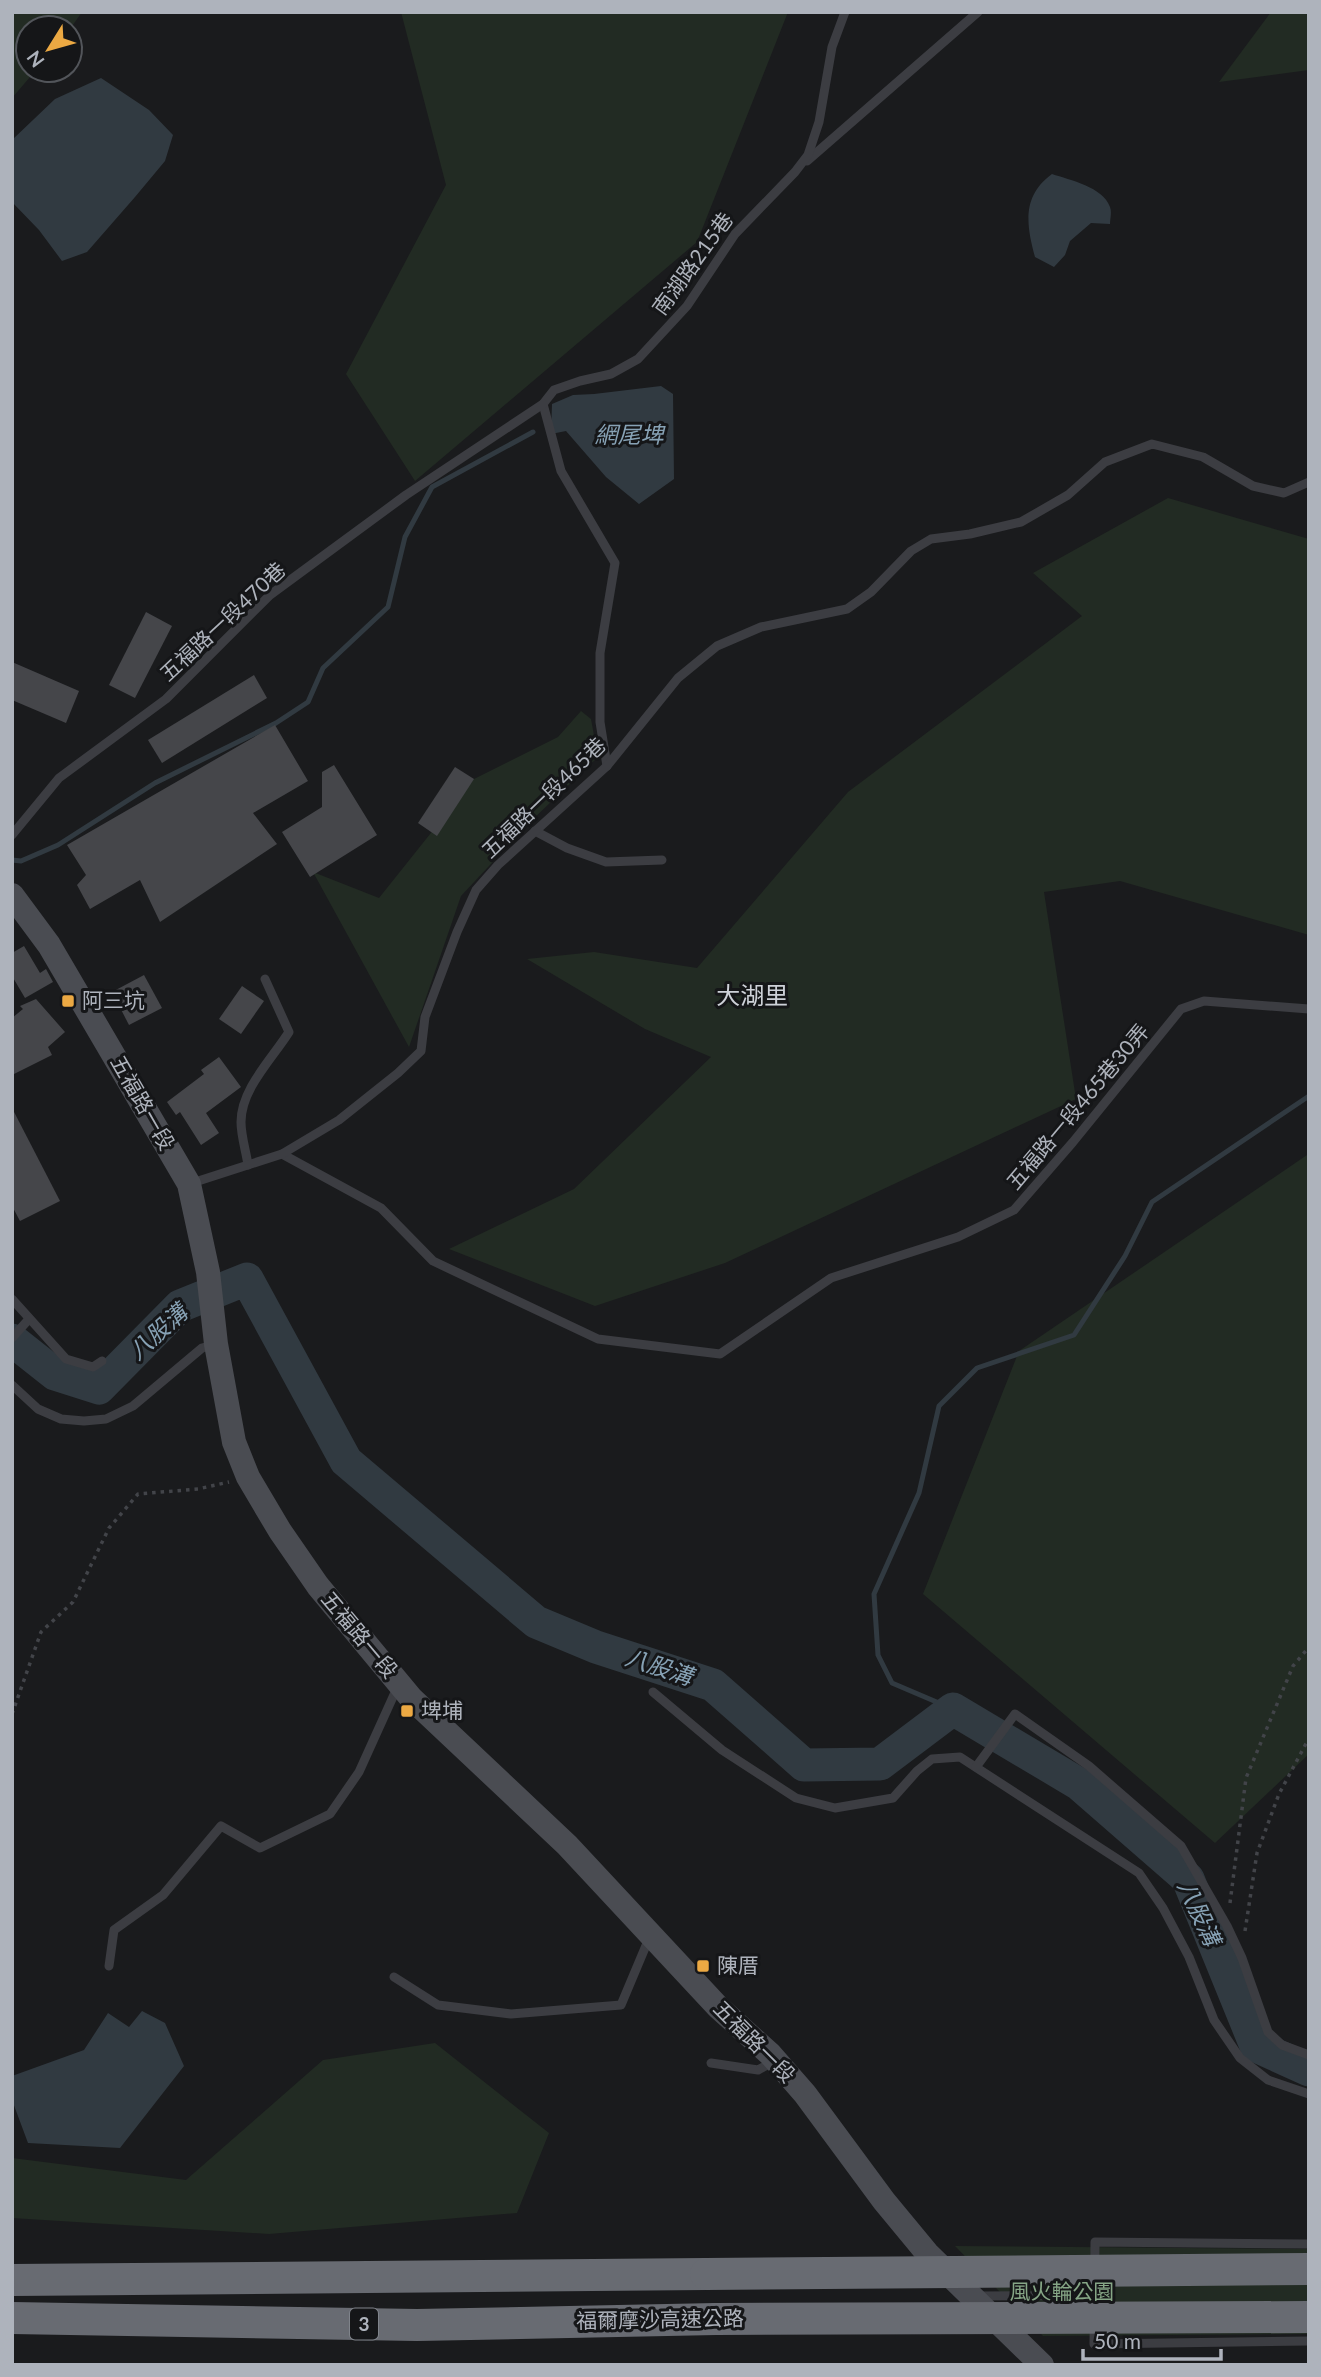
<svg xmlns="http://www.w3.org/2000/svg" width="1321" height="2377" viewBox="0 0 1321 2377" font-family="Lato,'Noto Sans TC',sans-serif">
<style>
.green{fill:#222b23}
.water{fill:#313a41}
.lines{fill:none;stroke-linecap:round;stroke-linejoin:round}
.stream{stroke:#313a41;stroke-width:5}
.river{stroke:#313a41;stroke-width:33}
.building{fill:#45464a}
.path{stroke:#424449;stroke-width:3.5;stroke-dasharray:3.5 5;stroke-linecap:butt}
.service{stroke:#3c3d42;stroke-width:9}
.secondary{stroke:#4a4c52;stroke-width:24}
.motorway{stroke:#686b72;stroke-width:32}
.motorway-bridge{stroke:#686b72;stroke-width:32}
.poi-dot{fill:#eca943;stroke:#151618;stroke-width:2.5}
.labels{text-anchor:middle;stroke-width:6;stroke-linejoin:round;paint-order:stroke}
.shield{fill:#151618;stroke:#80848b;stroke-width:2}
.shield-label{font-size:19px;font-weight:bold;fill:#aeb3bc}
.street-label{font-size:21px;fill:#aeb3bc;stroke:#151618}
.poi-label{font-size:21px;fill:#aeb3bc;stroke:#151618;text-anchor:start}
.park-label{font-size:21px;fill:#86a686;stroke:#151618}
.water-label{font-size:23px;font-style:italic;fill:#87a2b5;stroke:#151618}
.quarter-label{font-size:24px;fill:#ced1d8;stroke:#151618}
</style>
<rect width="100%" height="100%" fill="#1a1b1d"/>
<g class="green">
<path d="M12,12H82L70,29L28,28V70H36L12,98Z"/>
<path d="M401,12H788L697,242L415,481L346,374L446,185Z"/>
<path d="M1271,12H1309V70L1219,82Z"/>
<path d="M1168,498L1309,539V935L1120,881L1044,892L1076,1099L725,1263L595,1306L449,1249L574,1189L711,1057L645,1029L527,959L594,952L697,968L848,792L1082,616L1033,573Z"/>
<path d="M581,711L591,719L598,757L530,822L461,896L409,1047L313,872L379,898L474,779L558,737Z"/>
<path d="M1307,1155L1309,1754L1215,1843L923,1594L1019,1351Z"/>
<path d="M435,2043L549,2133L517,2213L269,2234L12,2218V2158L186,2180L323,2060Z"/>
<path d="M955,2246L1309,2249V2334L1043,2336Z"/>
</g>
<g class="water">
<path d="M101,78L149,110L173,135L165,161L135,197L87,252L62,261L39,230L12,202V140L55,99Z"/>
<path d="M1052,174C1070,180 1103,187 1110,207C1112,212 1110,219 1110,224L1091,223L1070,241L1065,255L1054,267L1035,257C1026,224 1022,196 1052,174Z"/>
<path d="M661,386L673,394L674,479L639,504L606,477L566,431L551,434L552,404L573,395L594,394Z"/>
<path d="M142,2011L165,2023L184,2066L120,2148L28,2143L12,2100V2076L84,2050L108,2013L129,2027Z"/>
</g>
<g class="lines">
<g class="stream">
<path d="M12,860L21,861L58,845L155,783L276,723L308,702L323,668L388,607L405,537L432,487L533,432"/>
<path d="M953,1709L892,1683L878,1655L874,1594L919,1493L939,1406L977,1368L1074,1335L1125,1256L1152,1202L1309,1096"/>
</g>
<path class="river" d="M12,1340L55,1374L99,1388L180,1306L247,1279L346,1461L536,1622L596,1647L713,1685L804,1765L880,1764L953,1709L1079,1784L1188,1879L1256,2046L1309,2070"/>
</g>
<g class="building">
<path d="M146,612L172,626L135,698L109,685Z"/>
<path d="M12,662L79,691L66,723L12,700Z"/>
<path d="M254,675L267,698L162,763L148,740Z"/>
<path d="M275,725L308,781L253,813L277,844L160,922L140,880L90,909L77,885L86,875L67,845Z"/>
<path d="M334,765L377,835L310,877L282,832L322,807V772Z"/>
<path d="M455,767L474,779L437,836L418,823Z"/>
<path d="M24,946L40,973L46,969L53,982L25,998L12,976V953Z"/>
<path d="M144,975L162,1008L129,1025L112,992Z"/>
<path d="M242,986L264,1001L241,1034L219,1019Z"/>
<path d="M36,999L65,1032L48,1047L52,1055L12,1075V1018L23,1009L20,1006Z"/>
<path d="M219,1057L241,1087L206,1113L219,1133L201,1145L180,1112L176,1115L167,1102L204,1074L201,1070Z"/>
<path d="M12,1108L60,1201L20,1221L12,1206Z"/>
</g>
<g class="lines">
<g class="path">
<path d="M12,1714L41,1632L73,1602L109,1528L138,1494L198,1489L229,1482"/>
<path d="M1230,1903L1246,1778L1293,1666L1309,1647"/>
<path d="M1245,1931L1257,1853L1279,1794L1309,1738"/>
</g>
<g class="service">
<path d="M807,161L978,12"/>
<path d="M607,766L600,722V653L615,563L561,471L543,404L554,390L580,381L611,374L638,359L687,306L735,234L795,172L808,155L819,122L832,47L845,12"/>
<path d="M535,831L567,848L606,862L662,860"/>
<path d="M12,835L59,778L166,699L270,595L406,495L543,404"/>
<path d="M282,1154L381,1208L433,1261L598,1339L720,1354L831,1278L958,1237L1014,1210L1073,1142L1181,1009L1204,1001L1309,1009"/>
<path d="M248,1165C246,1151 241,1136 241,1122C241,1089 272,1059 289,1032L265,979"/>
<path d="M192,1183L282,1154L339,1120L398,1073L421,1051L425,1017L457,932L476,890L498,865L607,766L678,678L717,646L761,627L847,609L871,592L911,551L931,539L970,534L1021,522L1068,495L1105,462L1152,444L1203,457L1253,486L1284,493L1309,482"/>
<path d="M12,1299L66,1359L93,1367L102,1361"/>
<path d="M12,1338L29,1319"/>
<path d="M12,1385L38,1409L61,1419L84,1421L106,1419L133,1406L202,1348L216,1344"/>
<path d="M653,1692L722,1750L796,1798L835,1808L893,1798L917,1771L932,1759L960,1757L1139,1873L1163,1908L1189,1957L1214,2020L1240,2058L1268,2080L1309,2094"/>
<path d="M976,1767L1015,1714L1089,1766L1181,1846L1227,1926L1242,1958L1268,2032L1282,2045L1309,2055"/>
<path d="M109,1966L114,1930L163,1895L221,1826L260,1848L330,1814L359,1772L397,1688"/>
<path d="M394,1977L438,2005L511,2014L621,2005L650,1936"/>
<path d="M711,2063L758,2070L774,2061"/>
<path d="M1309,2244L1095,2242L1094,2344L1309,2341"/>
<path d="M978,2296L1094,2295"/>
</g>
<path class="secondary" d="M12,895L49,945L189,1184L208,1272L216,1344L234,1442L248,1477L280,1531L318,1586L411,1698L567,1845L718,2007L770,2054L805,2094L884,2201L927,2253L1042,2365"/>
<g class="motorway">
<path d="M12,2280L706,2274"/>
<path d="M12,2318L417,2325L716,2319"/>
</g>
<g class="motorway-bridge">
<path d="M706,2274L1309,2269"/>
<path d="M716,2319L1309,2317"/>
</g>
</g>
<g class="poi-dot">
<rect x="61" y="994" width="14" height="14" rx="3.5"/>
<rect x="400" y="1704" width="14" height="14" rx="3.5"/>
<rect x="696" y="1959" width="14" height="14" rx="3.5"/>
</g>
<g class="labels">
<rect class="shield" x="350" y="2308.5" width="28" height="31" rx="5"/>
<g class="shield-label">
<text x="364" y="2331">3</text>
</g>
<g class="street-label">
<text transform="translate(693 264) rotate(-54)" y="7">南湖路215巷</text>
<text transform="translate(223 622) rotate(-43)" y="7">五福路一段470巷</text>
<text transform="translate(544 798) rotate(-44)" y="7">五福路一段465巷</text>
<text transform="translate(142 1103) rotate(60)" y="7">五福路一段</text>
<text transform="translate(1078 1107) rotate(-50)" y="7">五福路一段465巷30弄</text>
<text transform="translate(359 1635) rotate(50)" y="7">五福路一段</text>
<text transform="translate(754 2042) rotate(45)" y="7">五福路一段</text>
<text transform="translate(660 2320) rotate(-1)" y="7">福爾摩沙高速公路</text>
</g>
<g class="poi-label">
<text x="82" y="1008">阿三坑</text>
<text x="421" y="1718">埤埔</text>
<text x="717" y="1973">陳厝</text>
</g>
<g class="park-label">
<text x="1062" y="2299">風火輪公園</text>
</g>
<g class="water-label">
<text x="629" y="443">網尾埤</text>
<text transform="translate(158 1332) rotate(-42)" y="8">八股溝</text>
<text transform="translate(659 1667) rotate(18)" y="8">八股溝</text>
<text transform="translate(1199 1913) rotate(65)" y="8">八股溝</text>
</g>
<g class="quarter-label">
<text x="752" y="1004">大湖里</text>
</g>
</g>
<rect width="1321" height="2377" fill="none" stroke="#aeb3bc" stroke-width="28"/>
<g transform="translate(49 49) rotate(233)"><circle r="33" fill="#151618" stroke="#52555a" stroke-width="2"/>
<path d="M0-5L12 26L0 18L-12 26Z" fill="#eca943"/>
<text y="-10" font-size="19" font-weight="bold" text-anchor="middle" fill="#aeb3bc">N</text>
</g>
<path d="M1083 2349v10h138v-10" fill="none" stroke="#aeb3bc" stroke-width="3.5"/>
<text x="1094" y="2349" font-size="21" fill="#aeb3bc" stroke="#151618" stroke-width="5" paint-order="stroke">50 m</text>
</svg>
